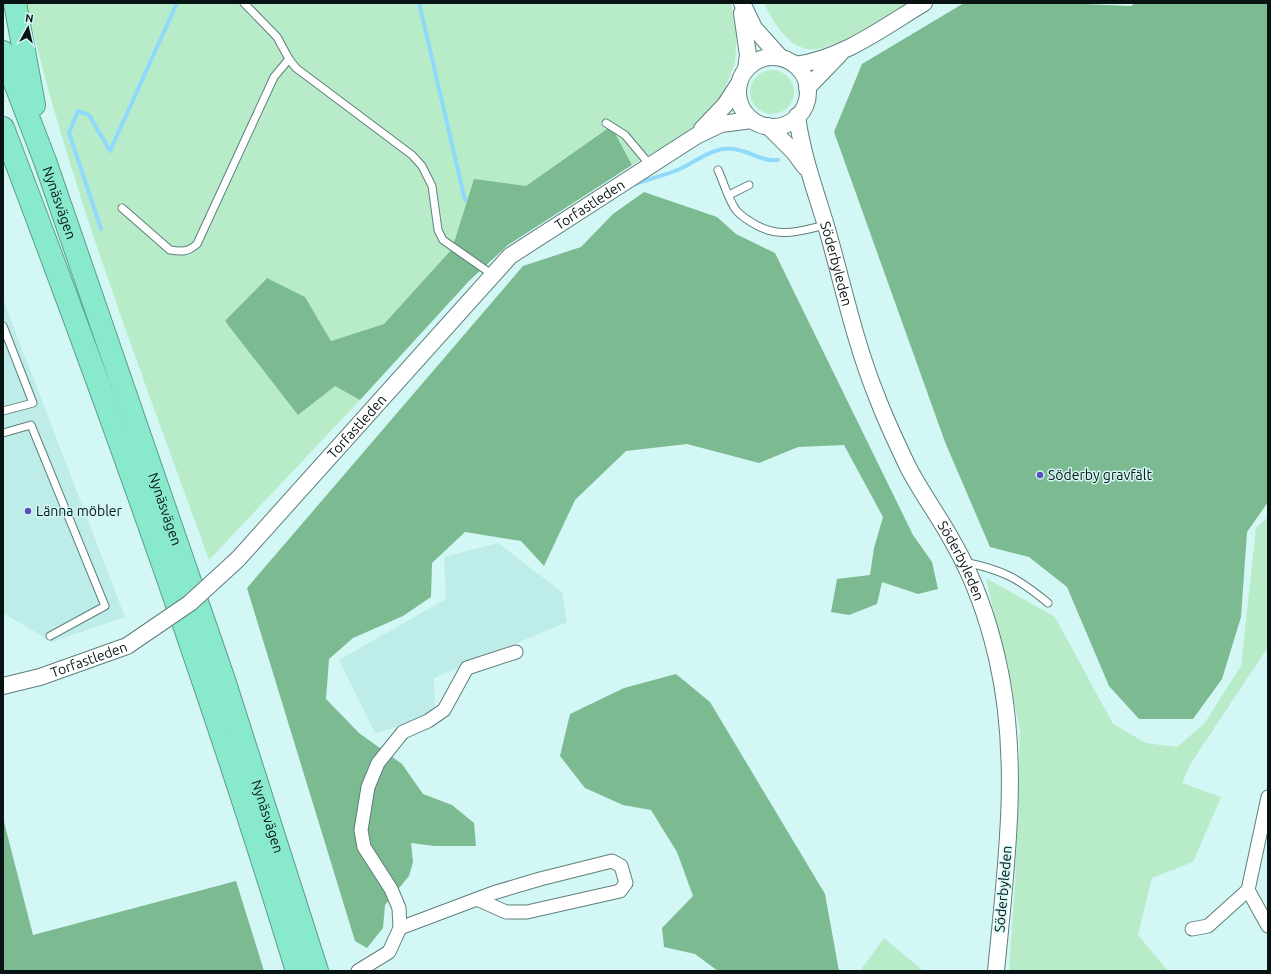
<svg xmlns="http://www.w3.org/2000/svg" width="1271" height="974" viewBox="0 0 1271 974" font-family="Ubuntu,sans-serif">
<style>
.built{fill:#beece9}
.green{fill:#b8ebc8}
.forest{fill:#7cba91}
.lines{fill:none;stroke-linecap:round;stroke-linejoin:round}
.stream{stroke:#8fdafc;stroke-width:4}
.service-casing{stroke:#5e7f7d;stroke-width:9}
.minor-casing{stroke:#5e7f7d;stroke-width:15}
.tertiary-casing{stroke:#5e7f7d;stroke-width:18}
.motorway-casing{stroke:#5c9e8c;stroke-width:24}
.service{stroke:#fff;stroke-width:7}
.minor{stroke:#fff;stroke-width:13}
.tertiary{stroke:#fff;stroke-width:16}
.motorway{stroke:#89e9cd;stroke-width:22}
.tertiary-bridge-casing{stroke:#5e7f7d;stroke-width:18;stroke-linecap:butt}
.tertiary-bridge{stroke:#fff;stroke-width:16}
.poi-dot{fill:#5b4cc4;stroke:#d3f7f5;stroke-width:1.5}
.labels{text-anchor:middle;stroke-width:3;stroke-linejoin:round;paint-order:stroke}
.street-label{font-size:14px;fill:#071413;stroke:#d3f7f5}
.poi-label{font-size:14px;fill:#071413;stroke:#d3f7f5;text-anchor:start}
</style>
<rect width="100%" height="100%" fill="#d3f7f5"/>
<g class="built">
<path d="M3,299L125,617L52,642L3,613Z"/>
<path d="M498,543L562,592L567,622L434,678L435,716L375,733L339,660L446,599L444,557Z"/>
</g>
<g class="green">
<path d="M26,3H731L737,34L735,62L723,94L691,131L632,165L610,126L526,186L475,180L452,249L384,324L331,341L305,297L266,278L225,322L360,400L209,560C143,376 71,193 26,3Z"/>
<path d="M764,3H908C887,15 829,54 807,49C785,44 773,21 764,3Z"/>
<circle cx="772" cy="92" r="22"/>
<path d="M1268,517V647L1191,763L1182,783L1221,797L1193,862L1152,878L1138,935L1168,971H1009L1015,883L1020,729L986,578L1055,617L1113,724L1146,743L1177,747L1204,724L1241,666L1256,528Z"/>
<path d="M884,938L921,969L922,971H860Z"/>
</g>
<g class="forest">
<path d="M964,3H1062L1131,6L1135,3H1268V502L1247,532L1241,617L1222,679L1193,719H1139L1109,686L1067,587L1029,557L990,547L945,442L834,132L862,64Z"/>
<path d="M611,126L632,165L508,245L469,281L360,400L335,386L298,415L225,321L267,278L305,297L331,341L384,324L452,249L474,179L526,186Z"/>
<path d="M644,192L717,217L736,234L775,253L913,535L932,562L938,589L918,594L882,582L877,604L849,615L831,612L837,579L870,575L874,548L883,517L844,445L798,447L759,463L687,444L626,451L575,500L544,566L521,541L465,532L432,563L431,597L403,616L353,638L329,659L326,699L359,733L402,764L423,794L452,805L474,823L476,846H434L411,843L413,862L409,876L385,905L383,928L367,948L355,941L247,588L523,266L581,247L613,214Z"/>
<path d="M676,674L710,702L825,894L839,971H718L695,954L664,947L662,928L693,896L677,852L651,810L623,805L585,788L560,756L570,714L624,688Z"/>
<path d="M3,818L33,935L236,881L264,971H3Z"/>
</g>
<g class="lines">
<g class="stream">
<path d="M419,3L465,200"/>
<path d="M636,184C651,178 666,175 680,169C697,161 714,146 734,149C750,151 762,162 778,160"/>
<path d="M101,229L69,133L78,111L89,115L110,151L177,3"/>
</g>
<defs>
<g id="service">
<path d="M244,3L277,37L289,59L296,68L412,155L422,166L432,186L438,230L443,240L493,275"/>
<path d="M606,123L625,135L650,165"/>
<path d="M718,170C724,183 728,199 736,210C740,215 746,219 751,222C777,239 797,232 825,225"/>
<path d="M729,195L749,185"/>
<path d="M122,208L170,250C182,252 188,252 197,244L274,77L289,59"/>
<path d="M3,326L33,403L3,411"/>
<path d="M3,433L31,425L105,606L50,636"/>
<path d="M964,562C1003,570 1018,578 1048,603"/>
</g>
<g id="minor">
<path d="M1268,797L1248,890L1268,926"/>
<path d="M400,928L493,893L540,879L612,861L621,866L626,883L620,891L527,912H506L477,899"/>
<path d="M1192,929L1208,926L1248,890"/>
<path d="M358,971L389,952L400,928L399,908L391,889L364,847L361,830L368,787L378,763L403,732L428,721L444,710L467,668L516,652"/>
</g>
<g id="tertiary">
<path d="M742,3L754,28L780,57"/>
<path d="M742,13L748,55L746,69"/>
<circle cx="773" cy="92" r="35"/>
<path d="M795,65C842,59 884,27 924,3"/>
<path d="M807,88L840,54"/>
<path id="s1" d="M797,116C802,155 816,192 827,229C843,285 855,343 877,397C886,421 897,444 908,467C922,494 940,518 954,544C974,579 988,619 997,658C1021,760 1006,867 996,971"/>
<path d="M768,126L794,152L805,167"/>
<path d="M702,129L725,105L738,85"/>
<path id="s2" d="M238,559L510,256L696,136L721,124L752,120"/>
<path id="s3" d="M3,686L40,677L127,646"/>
</g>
<g id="motorway">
<path d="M15,3L34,105"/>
<path id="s4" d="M3,52L45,161L224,680L317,971"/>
<path d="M3,128C109,406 210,686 297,971"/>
</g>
</defs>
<use href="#service" class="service-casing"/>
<use href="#minor" class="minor-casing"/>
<use href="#tertiary" class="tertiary-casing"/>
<use href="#motorway" class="motorway-casing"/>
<use href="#service" class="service"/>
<use href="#minor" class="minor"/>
<use href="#tertiary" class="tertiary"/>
<use href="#motorway" class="motorway"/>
<defs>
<path id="tertiary-bridge" d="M127,646L190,603L238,559"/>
</defs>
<use href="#tertiary-bridge" class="tertiary-bridge-casing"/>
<use href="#tertiary-bridge" class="tertiary-bridge"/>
</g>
<g class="poi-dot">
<circle cx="1040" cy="475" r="4"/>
<circle cx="28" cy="511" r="4"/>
</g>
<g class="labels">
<g class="street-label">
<text dy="5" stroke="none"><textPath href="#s4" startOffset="161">Nynäsvägen</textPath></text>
<text dy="5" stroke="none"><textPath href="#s2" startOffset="502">Torfastleden</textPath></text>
<text dy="5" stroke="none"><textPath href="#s1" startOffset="153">Söderbyleden</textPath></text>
<text dy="5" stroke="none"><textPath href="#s2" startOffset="178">Torfastleden</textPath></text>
<text dy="5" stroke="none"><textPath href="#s4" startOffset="485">Nynäsvägen</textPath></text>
<text dy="5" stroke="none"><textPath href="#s1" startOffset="477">Söderbyleden</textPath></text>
<text dy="5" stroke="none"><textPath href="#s3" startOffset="90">Torfastleden</textPath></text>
<text dy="5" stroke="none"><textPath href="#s4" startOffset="809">Nynäsvägen</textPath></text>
<text transform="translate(1003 889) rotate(-85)" y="5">Söderbyleden</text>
</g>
<g class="poi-label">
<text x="1048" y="480">Söderby gravfält</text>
<text x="36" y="516">Länna möbler</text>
</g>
</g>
<rect width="1271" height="974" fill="none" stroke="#071413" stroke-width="8"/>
<g transform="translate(28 28) rotate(8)" stroke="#d3f7f5" stroke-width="3" paint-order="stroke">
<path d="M0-3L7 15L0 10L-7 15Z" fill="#071413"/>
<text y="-6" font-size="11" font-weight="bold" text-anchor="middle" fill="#071413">N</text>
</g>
</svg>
